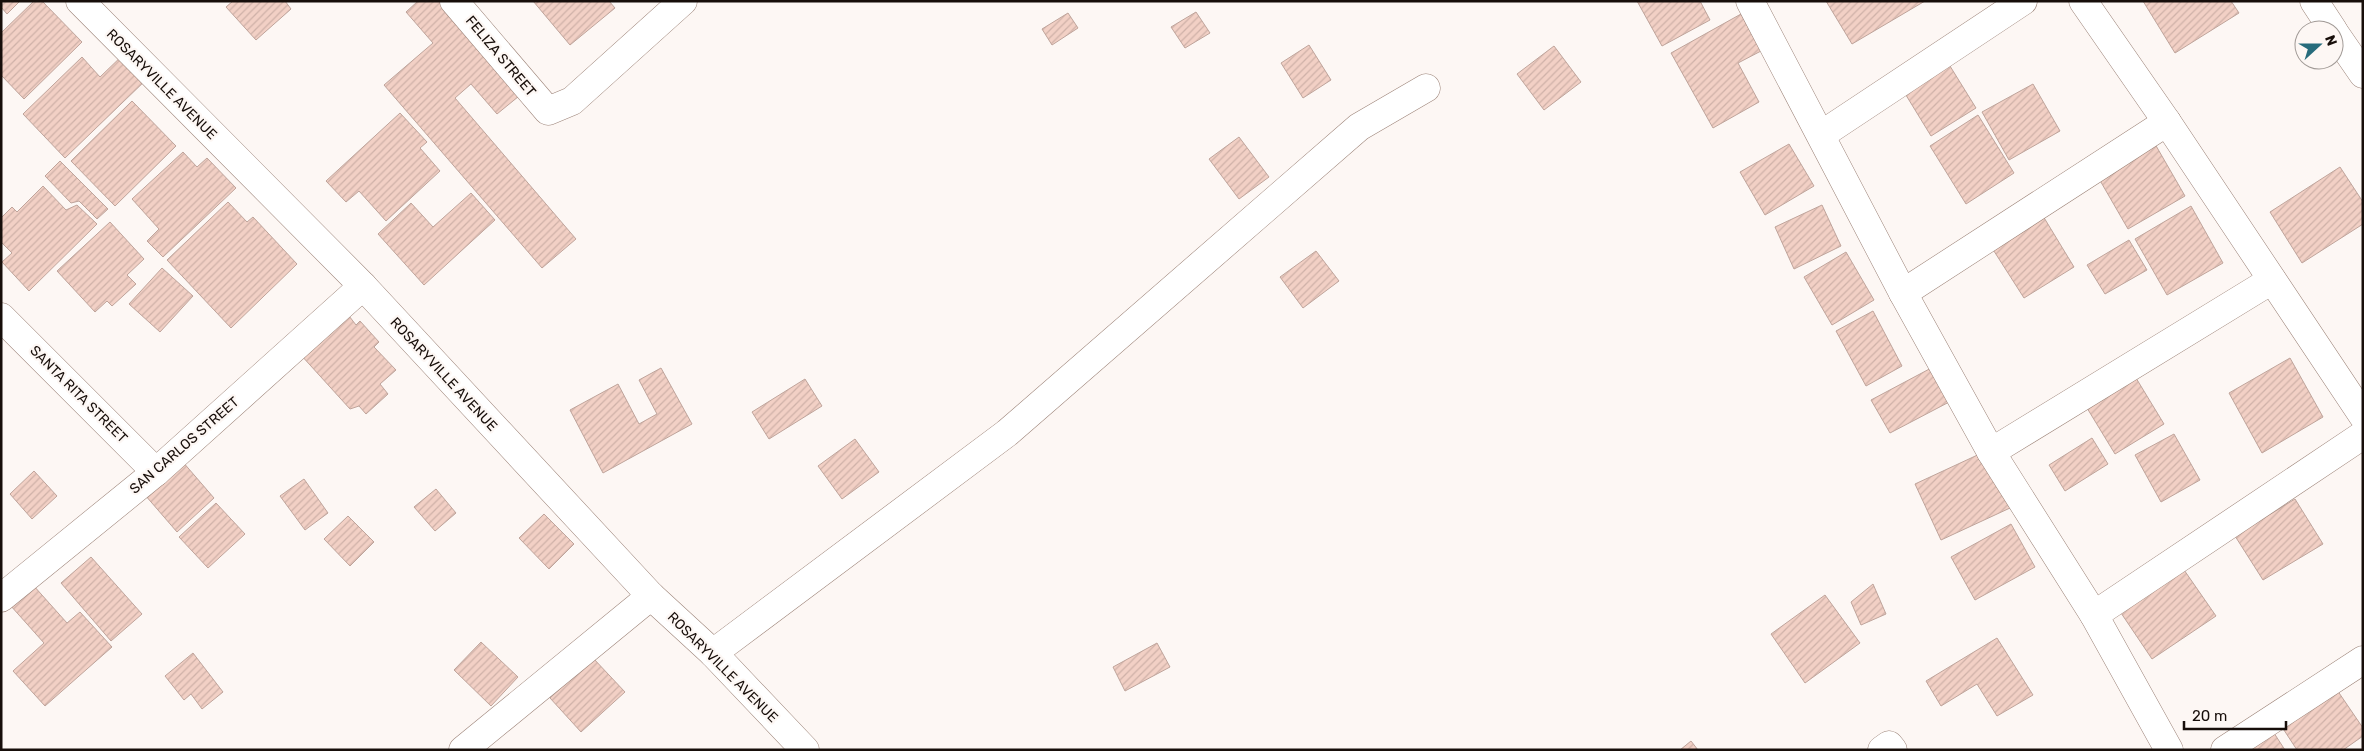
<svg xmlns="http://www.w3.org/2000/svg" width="2364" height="751" viewBox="0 0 2364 751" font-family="Rubik,sans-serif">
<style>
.building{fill:url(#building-hatch);stroke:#bfa49b}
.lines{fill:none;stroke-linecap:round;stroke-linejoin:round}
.minor-casing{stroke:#9c8378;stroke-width:29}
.minor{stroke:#fff;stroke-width:28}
.labels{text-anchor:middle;stroke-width:4.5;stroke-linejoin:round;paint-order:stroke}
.street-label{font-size:14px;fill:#170e0a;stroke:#fdf7f4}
</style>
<defs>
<pattern id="building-hatch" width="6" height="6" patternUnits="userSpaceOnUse" patternTransform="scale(1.25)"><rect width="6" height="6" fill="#f2d0c5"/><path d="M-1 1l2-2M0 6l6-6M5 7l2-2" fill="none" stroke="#cfb1a8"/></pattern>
</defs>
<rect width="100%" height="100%" fill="#fdf7f4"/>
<g class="building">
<path d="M1,1H20L7,14L1,7Z"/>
<path d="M34,1H42L82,42L24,99L1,75V33Z"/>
<path d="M233,1H285L291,9L256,40L226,7Z"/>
<path d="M418,1H446L524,92L497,114L471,84L455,98L576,239L542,268L384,85L433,43L406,12Z"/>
<path d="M533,1H609L615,8L570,45Z"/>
<path d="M1637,1H1700L1710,20L1662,46Z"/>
<path d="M1826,1H1925L1852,44Z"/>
<path d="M2143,1H2231L2239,13L2175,53Z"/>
<path d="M1196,12L1210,33L1185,48L1171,27Z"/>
<path d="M1068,13L1078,28L1052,45L1042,29Z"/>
<path d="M1741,14L1761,51L1738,63L1759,102L1713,128L1671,53Z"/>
<path d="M1309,45L1331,80L1303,98L1281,63Z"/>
<path d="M1554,46L1581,82L1544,110L1517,74Z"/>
<path d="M126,52L149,77L65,158L23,114L82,57L100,77Z"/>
<path d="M1945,58L1976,108L1931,136L1901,87Z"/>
<path d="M2033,84L2060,131L2009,160L1982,112Z"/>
<path d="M132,101L176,146L115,206L71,161Z"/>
<path d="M400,113L427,142L420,148L440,171L386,221L359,191L346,202L326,181Z"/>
<path d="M1978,115L2014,173L1966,204L1930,146Z"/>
<path d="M1239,137L1269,177L1239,199L1209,159Z"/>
<path d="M1789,144L1814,186L1765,215L1740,172Z"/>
<path d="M2155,144L2185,196L2128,229L2098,177Z"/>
<path d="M183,152L197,167L207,158L236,188L163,257L147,241L159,229L132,199Z"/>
<path d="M60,161L108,209L97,219L79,201L71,203L45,176Z"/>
<path d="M2340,167L2363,202V224L2302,263L2270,212Z"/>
<path d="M43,186L66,210L77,205L97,224L29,291L2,262L12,253L1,242V218L12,207L17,212Z"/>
<path d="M471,193L495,220L424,285L378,234L411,203L433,227Z"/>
<path d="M228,202L247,222L253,217L297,264L231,328L167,260Z"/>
<path d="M1822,205L1841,246L1794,269L1775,227Z"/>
<path d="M2191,206L2223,263L2167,295L2135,239Z"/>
<path d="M2043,216L2074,267L2024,298L1992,248Z"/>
<path d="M110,222L144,259L127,275L136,284L112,306L107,301L95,312L57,271Z"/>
<path d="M2129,240L2147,270L2105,294L2087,265Z"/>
<path d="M1316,251L1339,281L1303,308L1280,277Z"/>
<path d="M1846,252L1874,300L1832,325L1804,277Z"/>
<path d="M162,268L193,296L160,332L129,304Z"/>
<path d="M1873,311L1902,366L1866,386L1836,331Z"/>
<path d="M346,312L356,325L360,321L379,342L374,347L396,370L380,384L388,394L366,414L359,406L350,409L300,354Z"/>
<path d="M2290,358L2323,417L2262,453L2229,393Z"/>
<path d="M1935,366L1953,400L1890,433L1871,400Z"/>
<path d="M661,368L692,424L603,473L570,410L618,384L639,424L657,414L639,380Z"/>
<path d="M2136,378L2164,424L2115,454L2087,408Z"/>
<path d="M805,379L822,406L769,439L752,412Z"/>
<path d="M2174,434L2200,480L2161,502L2135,455Z"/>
<path d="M2092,438L2108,464L2065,491L2049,465Z"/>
<path d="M855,439L879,472L842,499L818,466Z"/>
<path d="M1984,452L2010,508L1941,540L1915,484Z"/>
<path d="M182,461L214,498L177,532L145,495Z"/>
<path d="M34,471L57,496L32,519L10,494Z"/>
<path d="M304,479L328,513L305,530L280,496Z"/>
<path d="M436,489L456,513L435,531L414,507Z"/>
<path d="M2295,499L2323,544L2263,580L2235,536Z"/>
<path d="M216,503L245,534L208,568L179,537Z"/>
<path d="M544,514L574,544L549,569L519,538Z"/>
<path d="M348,516L374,542L350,566L324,539Z"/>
<path d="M2011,524L2035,567L1975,600L1951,557Z"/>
<path d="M91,557L142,614L111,641L61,583Z"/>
<path d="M2182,567L2216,616L2152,659L2119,610Z"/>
<path d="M1873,584L1886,614L1861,625L1851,602Z"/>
<path d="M33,585L67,623L80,612L112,647L45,706L13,671L44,643L10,605Z"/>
<path d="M1825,595L1860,643L1805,683L1771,634Z"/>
<path d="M1997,638L2033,695L1997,716L1977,684L1941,706L1926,681Z"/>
<path d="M481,642L518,677L491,706L454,670Z"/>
<path d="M1157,643L1170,667L1125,691L1113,667Z"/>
<path d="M193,653L223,692L202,709L191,694L184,700L165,676Z"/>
<path d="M593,658L625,692L581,732L550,698Z"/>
<path d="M2335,687L2363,728V736L2343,750H2297L2280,724Z"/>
<path d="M2272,730L2285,750H2243Z"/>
<path d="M1691,741L1698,750H1680Z"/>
</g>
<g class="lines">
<defs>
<g id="minor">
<path d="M80,1L363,286L651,596L713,653L805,750"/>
<path d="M454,1L548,111L572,101L683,1"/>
<path d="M1750,1L1903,293L1991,452L2094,615L2169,750"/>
<path d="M2083,1L2167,122L2363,416"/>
<path d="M2314,1L2333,30"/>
<path d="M2334,32L2363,74"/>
<path d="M1821,135L2023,1"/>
<path d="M1903,293L2167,122"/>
<path d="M1,317L156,472"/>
<path d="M1991,452L2272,280"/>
<path d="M1,598L156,472L363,286"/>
<path d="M2094,615L2363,435"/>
<path d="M713,653L1007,433L1359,127L1426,88"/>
<path d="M463,750L651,596"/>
<path d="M1882,750L1889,745L1893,750"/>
<path d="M2225,750L2363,660"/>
</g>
</defs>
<use href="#minor" class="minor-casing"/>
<use href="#minor" class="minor"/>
</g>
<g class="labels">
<g class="street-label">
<text transform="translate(501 56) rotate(50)" y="5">FELIZA STREET</text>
<text transform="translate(162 84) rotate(45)" y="5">ROSARYVILLE AVENUE</text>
<text transform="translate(444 374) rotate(47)" y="5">ROSARYVILLE AVENUE</text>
<text transform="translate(79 394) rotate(45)" y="5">SANTA RITA STREET</text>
<text transform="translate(184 445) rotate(-41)" y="5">SAN CARLOS STREET</text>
<text transform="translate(723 667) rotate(45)" y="5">ROSARYVILLE AVENUE</text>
</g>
</g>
<rect width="2364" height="751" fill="none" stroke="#170e0a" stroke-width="5"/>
<g transform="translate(2319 45) rotate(69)"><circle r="24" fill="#fdf7f4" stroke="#a19a96"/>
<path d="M0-4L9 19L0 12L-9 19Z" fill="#276c7c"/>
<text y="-8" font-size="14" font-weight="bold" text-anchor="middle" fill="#170e0a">N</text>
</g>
<path d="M2184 721v8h102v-8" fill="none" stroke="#170e0a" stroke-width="2.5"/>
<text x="2192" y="721" font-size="15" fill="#170e0a" stroke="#fdf7f4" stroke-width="4" paint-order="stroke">20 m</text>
</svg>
